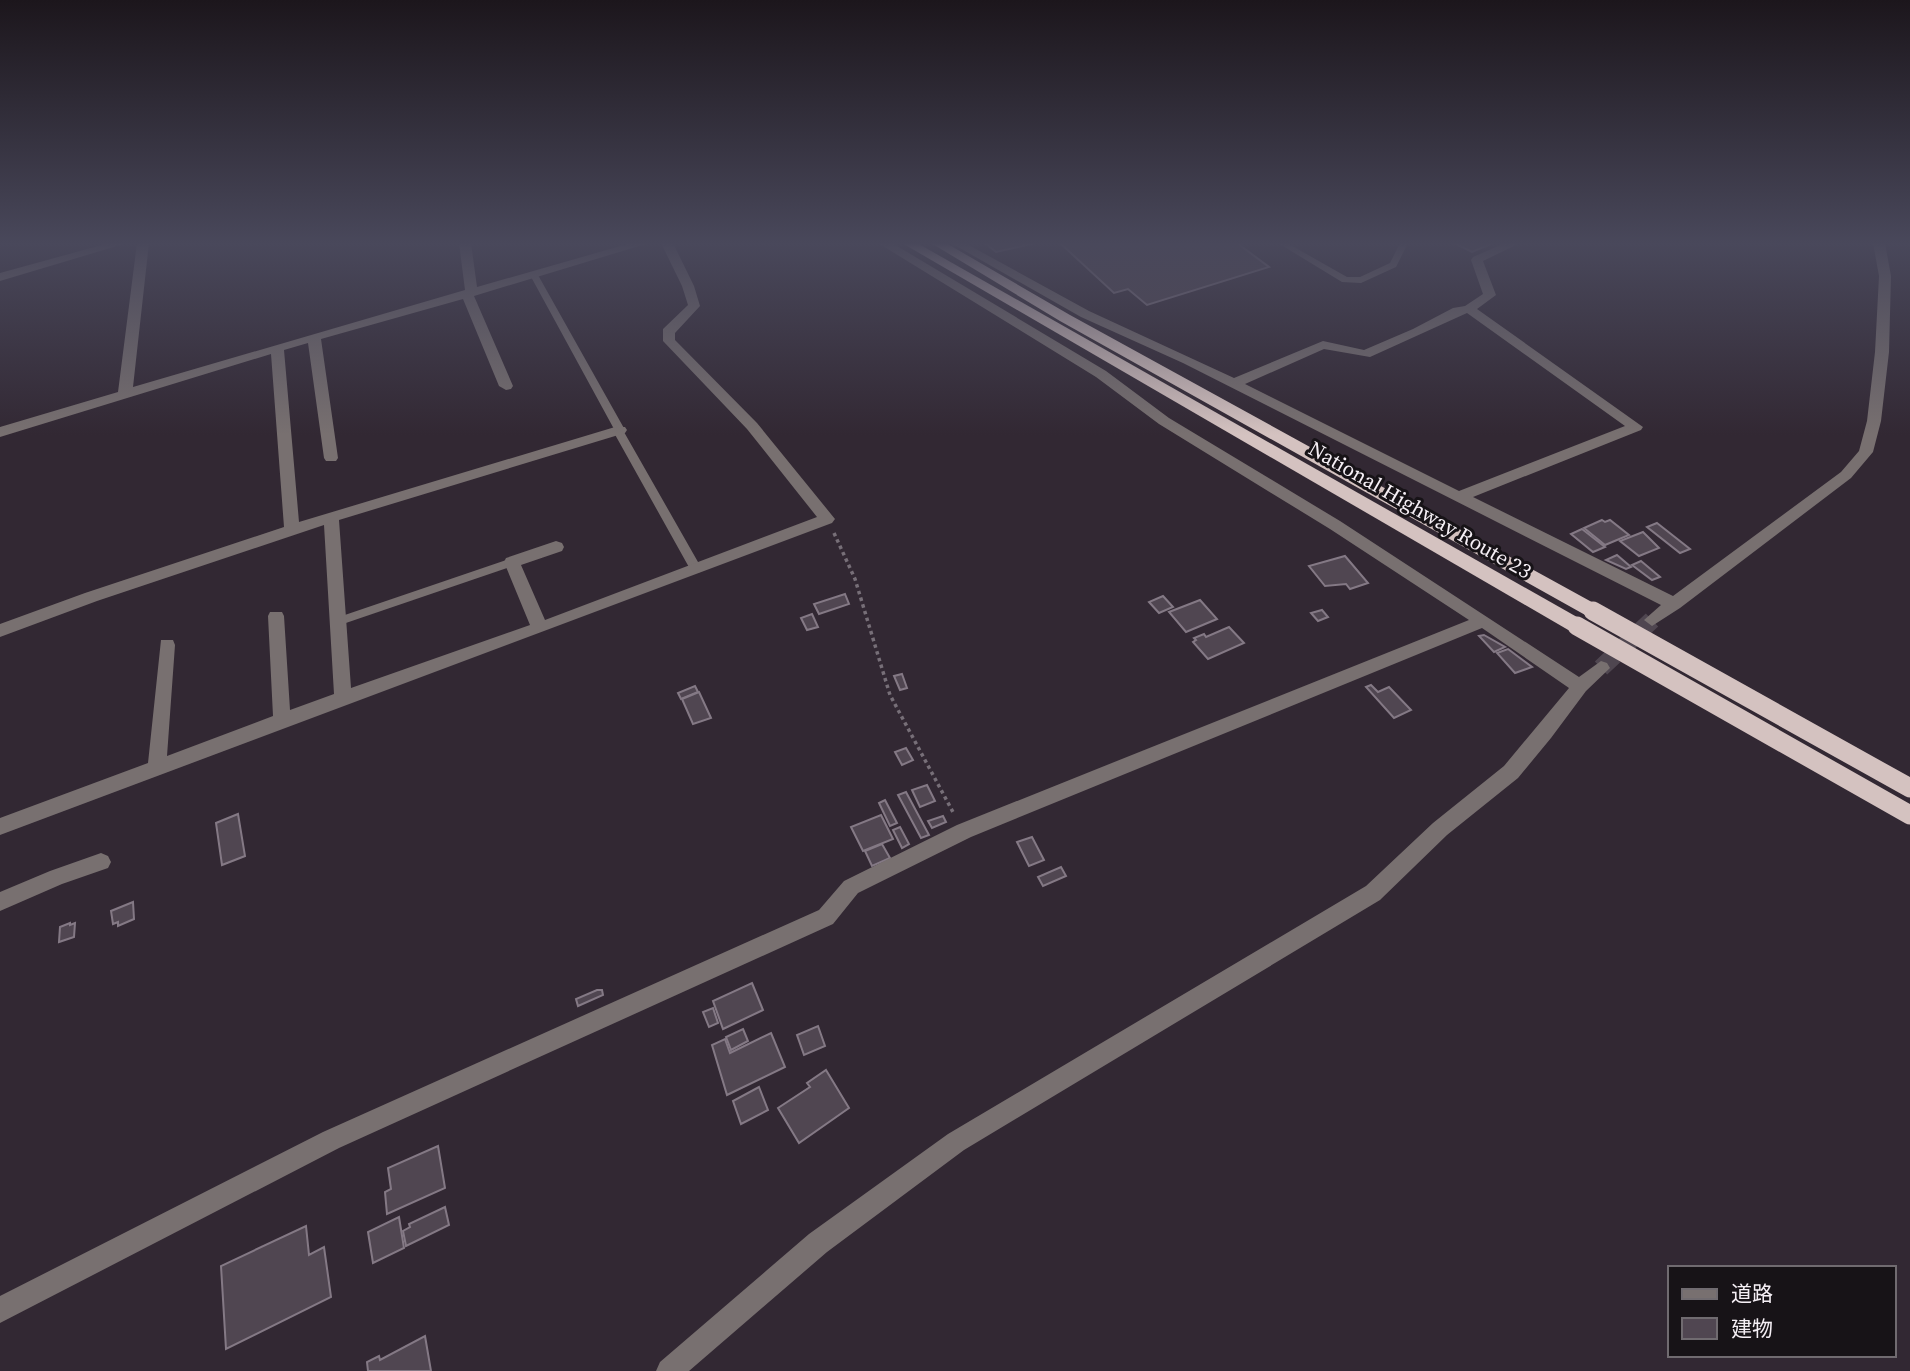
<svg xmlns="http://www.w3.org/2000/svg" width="1910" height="1371" viewBox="0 0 1910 1371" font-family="'Source Serif 4','Noto Sans JP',serif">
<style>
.building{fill:#504651;stroke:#847985;stroke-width:2}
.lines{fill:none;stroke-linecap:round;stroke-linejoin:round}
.minor-tunnel{stroke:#4f4650;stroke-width:18;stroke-dasharray:18 9;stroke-linecap:butt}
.path{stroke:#776f78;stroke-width:3.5;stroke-dasharray:3.5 3.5;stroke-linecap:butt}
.service{fill:#787070;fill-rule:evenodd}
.minor{fill:#787070;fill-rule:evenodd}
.trunk{fill:#d4c2c0;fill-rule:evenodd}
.trunk-bridge{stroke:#d4c2c0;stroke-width:19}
.labels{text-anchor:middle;stroke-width:6;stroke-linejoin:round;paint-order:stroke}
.street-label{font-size:21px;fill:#f5eff5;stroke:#171317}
</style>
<rect width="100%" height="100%" fill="#322833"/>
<g class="building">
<path d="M985,243H1035L996,252Z"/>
<path d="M1060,243H1237L1269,267L1147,305L1128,289L1114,293Z"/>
<path d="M1454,243H1493L1472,252Z"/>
<path d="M1602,520L1605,522L1610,520L1629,535L1605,545L1584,528Z"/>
<path d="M1657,523L1690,549L1680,553L1647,527Z"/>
<path d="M1582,529L1605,547L1593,552L1571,534Z"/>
<path d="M1643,532L1659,548L1639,556L1620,541Z"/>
<path d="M1617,555L1631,567L1626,569L1606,560Z"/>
<path d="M1345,556L1368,583L1350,589L1346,584L1325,586L1309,566Z"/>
<path d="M1641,561L1660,577L1652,580L1632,565Z"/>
<path d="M845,594L849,604L819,614L814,604Z"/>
<path d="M1163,596L1173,607L1159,613L1149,602Z"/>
<path d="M1200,600L1217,619L1186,632L1169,612Z"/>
<path d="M1322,610L1328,617L1318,621L1311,613Z"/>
<path d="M812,614L818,627L807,630L801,618Z"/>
<path d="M1229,627L1244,643L1208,659L1193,642L1196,640L1194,638L1204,634L1206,637Z"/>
<path d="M1484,635L1505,647L1494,652L1479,636Z"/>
<path d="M1508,649L1532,667L1515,673L1497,653Z"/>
<path d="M902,674L907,688L900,690L894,676Z"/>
<path d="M1371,685L1378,692L1389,687L1411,710L1394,718L1366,687Z"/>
<path d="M695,686L698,692L681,699L678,693Z"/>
<path d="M699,692L711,718L693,724L682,699Z"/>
<path d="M906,748L913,760L902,765L895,752Z"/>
<path d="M927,785L935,801L920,807L912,790Z"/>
<path d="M906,792L929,835L921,838L898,795Z"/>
<path d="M885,800L897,823L890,826L879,803Z"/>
<path d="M238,814L245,856L222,865L216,823Z"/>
<path d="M881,815L893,839L863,851L851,827Z"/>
<path d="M943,816L946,822L932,828L928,821Z"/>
<path d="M900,827L909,844L902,848L893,830Z"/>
<path d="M1032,837L1044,860L1029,866L1017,842Z"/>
<path d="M882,844L890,858L872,866L865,851Z"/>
<path d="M1061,867L1066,876L1043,886L1038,877Z"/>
<path d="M133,902L134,919L118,926V922L113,924L111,911Z"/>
<path d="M70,923V925L75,923L74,937L59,942L60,927Z"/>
<path d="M752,983L763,1010L723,1029L713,1001Z"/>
<path d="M597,990H602L603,995L578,1006L576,999Z"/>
<path d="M713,1008L718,1023L709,1027L703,1012Z"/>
<path d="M818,1026L825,1046L804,1055L797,1035Z"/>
<path d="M743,1029L748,1041L731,1050L726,1037Z"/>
<path d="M771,1033L785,1067L727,1095L712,1045L725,1039L730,1053Z"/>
<path d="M826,1070L849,1108L799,1143L778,1108L810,1087L807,1083Z"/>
<path d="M759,1087L768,1110L741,1124L733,1101Z"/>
<path d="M438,1146L445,1188L387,1214L385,1192L391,1189L388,1168Z"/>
<path d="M445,1207L449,1225L406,1246L403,1231L410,1227L409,1224Z"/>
<path d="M399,1217L404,1248L373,1263L368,1232Z"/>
<path d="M306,1226L309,1255L324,1247L331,1297L226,1349L221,1266Z"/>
<path d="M425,1336L431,1371H368L367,1362L379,1356L380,1360Z"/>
</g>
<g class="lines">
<path class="minor-tunnel" d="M1601,668L1652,620"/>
<path class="path" d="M834,533L855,579L890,695L954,814"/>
<g class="service">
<path d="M1278,243H1287L1347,277H1360L1390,263L1400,243H1408L1396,267L1361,283L1342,282Z"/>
<path d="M531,273L538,275L625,430L624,432L702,569L700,572L696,573L690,569L613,431L614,429L530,275Z"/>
<path d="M512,558L516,559L518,562L516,565L340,625L334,621L336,618Z"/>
</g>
<g class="minor">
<path d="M109,243H127L0,281V273Z"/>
<path d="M137,243H149L133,387L465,290L459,243H471L477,287L631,243H649L474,296L513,386L511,389L506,390L499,386L463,299L321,339L338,458L336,461H326L324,458L308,343L284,350L299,522L615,427H625L627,430L625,433L339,520L351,688L530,625L504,562L506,558L556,541L562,543L564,547L562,551L521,565L545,620L817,517L747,429L663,341V329L688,305L682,286L661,243H673L694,286L700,306L675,333V340L757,423L835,519L832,523L0,835V818L148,763L161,640H173L175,645L167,756L273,716L268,616L270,612H282L284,616L290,710L334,694L324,525L97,601L0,637V624L85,593L284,527L271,354L0,437V427L118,392Z"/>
<path d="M878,243H892L1106,371L1169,418L1340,521L1579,677L1601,661L1607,663L1610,668L1586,691L1551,738L1518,778L1447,835L1380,900L964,1150L827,1252L689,1371H656L660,1362L809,1234L948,1134L1366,886L1433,823L1504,766L1569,688L1482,628L971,837L858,893L833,924L339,1148L0,1323V1296L323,1132L819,910L844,881L957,825L1469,620L1330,529L1159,424L1096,377Z"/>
<path d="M951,243H965L1089,311L1234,378L1323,341L1364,350L1413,329L1453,308L1465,306L1483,294L1471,260L1473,257L1505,243H1520L1483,261L1496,295L1477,309L1643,427L1641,430L1473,497L1673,596L1841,472L1859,451L1867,421L1875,352L1879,276L1873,243H1885L1891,276L1889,352L1881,421L1873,452L1851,478L1680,608L1652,626L1644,620L1661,605L1183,363L1081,317ZM1467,313L1625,426L1459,491L1245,384L1324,349L1370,357Z"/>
<path d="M101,853L108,856L111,862L108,868L62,884L0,911V892L50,871Z"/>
</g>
<g class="trunk">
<path d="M902,243H917L1584,621L1586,626L1584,631H1570Z"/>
<path d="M931,243H946L1070,315L1599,606L1602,611L1599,616H1587L1060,321Z"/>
</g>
<g class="trunk-bridge">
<path d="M1593,611L1910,788"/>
<path d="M1577,626L1910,815"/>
</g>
</g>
<linearGradient id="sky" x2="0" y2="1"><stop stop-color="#1c161c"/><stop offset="0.56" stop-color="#49485b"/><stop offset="1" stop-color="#49485b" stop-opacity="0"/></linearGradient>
<rect width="1910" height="435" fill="url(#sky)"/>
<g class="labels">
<g class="street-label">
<text transform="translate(1420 510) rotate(30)" y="7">National Highway Route 23</text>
</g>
</g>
<rect x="1668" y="1266" width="228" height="91" fill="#171317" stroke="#706b70" stroke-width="2"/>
<rect x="1682" y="1289" width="35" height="10" fill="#787070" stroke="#706b70" stroke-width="2"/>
<text x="1731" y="1301" font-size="21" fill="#f5eff5">道路</text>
<rect x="1682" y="1318" width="35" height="21" fill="#504651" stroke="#706b70" stroke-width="2"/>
<text x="1731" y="1336" font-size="21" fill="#f5eff5">建物</text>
</svg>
